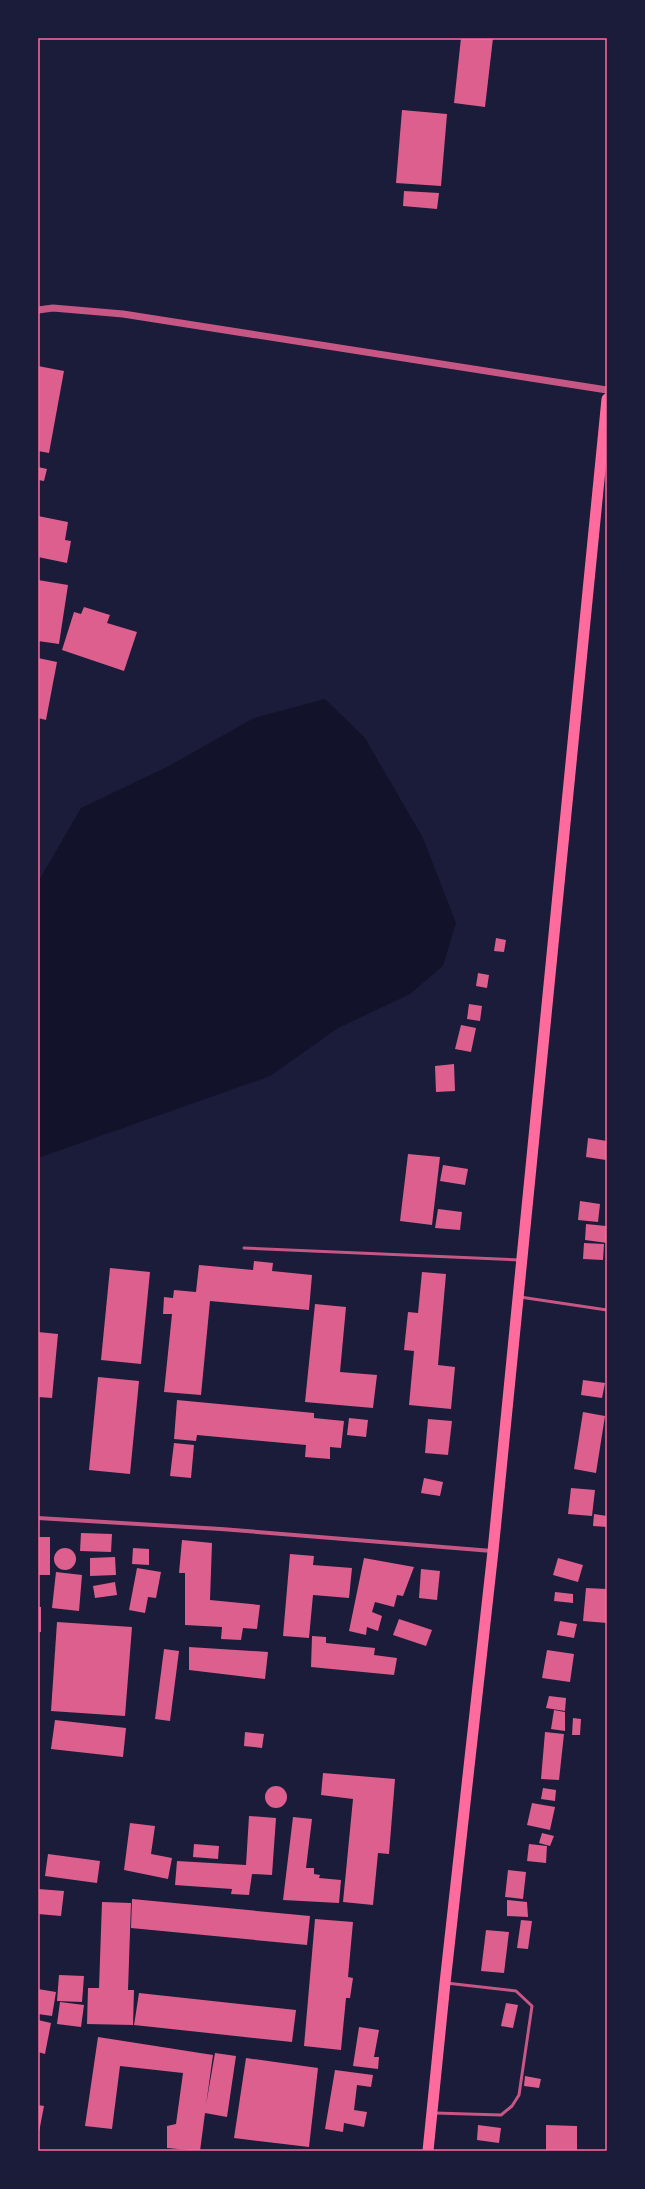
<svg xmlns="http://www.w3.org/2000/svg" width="645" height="2189" viewBox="0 0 645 2189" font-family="Lato,sans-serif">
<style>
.water{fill:#12122b}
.building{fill:#dd5f8e}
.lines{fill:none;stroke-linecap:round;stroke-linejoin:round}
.service{stroke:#c65784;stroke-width:3}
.minor{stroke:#c65784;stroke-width:4}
.tertiary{stroke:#c65784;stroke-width:7}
.trunk{stroke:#ff6b9d;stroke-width:11}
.neatline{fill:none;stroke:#ff6b9d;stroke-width:1.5}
</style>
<rect width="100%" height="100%" fill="#1b1b3a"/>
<path class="water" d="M325,699L365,738L423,838L456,923L443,966L410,994L338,1028L270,1076L38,1158V882L81,808L167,767L254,718Z"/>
<g class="building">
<path d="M461,38H493L485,107L454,103Z"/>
<path d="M402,110L447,114L441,186L396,183Z"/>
<path d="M404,191L439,193L437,209L403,206Z"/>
<path d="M38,366L64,371L49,453L38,451Z"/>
<path d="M38,467L47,469L44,481L38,480Z"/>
<path d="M38,516L68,522L65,540L71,541L67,563L38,557Z"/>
<path d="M38,580L68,585L59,644L38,641Z"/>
<path d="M84,607L110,615L107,623L137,632L124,671L62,650L74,612L81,614Z"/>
<path d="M38,658L57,662L46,720L38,718Z"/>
<path d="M496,938L506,940L504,952L494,951Z"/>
<path d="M478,973L489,975L487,988L476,986Z"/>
<path d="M469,1004L482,1006L480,1021L467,1019Z"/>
<path d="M461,1025L476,1028L471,1052L455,1049Z"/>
<path d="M454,1064L455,1091L436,1092L435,1066Z"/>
<path d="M588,1138L607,1141L606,1160L586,1157Z"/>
<path d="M408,1154L440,1157L432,1225L400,1221Z"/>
<path d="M443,1165L468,1169L465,1185L440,1181Z"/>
<path d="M580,1201L600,1204L598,1222L578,1220Z"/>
<path d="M438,1209L462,1212L460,1230L435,1228Z"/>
<path d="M586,1224L606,1226L607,1243L585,1240Z"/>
<path d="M584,1243L604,1244L603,1260L583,1259Z"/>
<path d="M254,1261L273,1263L272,1271L312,1275L309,1310L210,1301L201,1395L164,1392L172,1314H163L164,1297L173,1298L174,1290L196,1292L199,1265L253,1270Z"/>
<path d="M110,1268L150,1272L141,1364L101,1360Z"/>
<path d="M422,1272L446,1274L438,1365L455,1367L451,1409L409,1405L414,1351L404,1350L408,1312L418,1313Z"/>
<path d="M315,1304L346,1307L340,1372L377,1375L373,1408L305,1402Z"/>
<path d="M38,1332L58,1334L52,1398L38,1397Z"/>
<path d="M98,1377L139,1381L130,1474L89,1470Z"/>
<path d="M583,1380L605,1383L602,1398L581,1395Z"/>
<path d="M177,1400L314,1413V1418L344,1421L341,1448L330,1447V1459L305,1457L306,1445L197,1435L196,1441L174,1439Z"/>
<path d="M583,1412L605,1416L596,1473L574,1469Z"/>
<path d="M349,1418L368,1420L366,1437L347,1435Z"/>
<path d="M428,1419L452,1421L448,1455L425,1453Z"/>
<path d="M174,1443L194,1445L191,1478L170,1476Z"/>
<path d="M424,1478L443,1482L440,1496L421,1493Z"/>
<path d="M571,1488L595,1490L592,1516L568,1514Z"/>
<path d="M594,1514L607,1516V1527L593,1526Z"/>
<path d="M81,1533L112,1534L111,1552L80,1551Z"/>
<rect x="38" y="1537" width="12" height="38"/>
<path d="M182,1540L212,1543L210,1600L260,1605L257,1629L243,1628L241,1640L221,1639L222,1627L185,1625V1573H179Z"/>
<path d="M133,1548L149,1549V1565L132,1564Z"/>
<circle cx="65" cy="1559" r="11"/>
<path d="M290,1554L314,1556L313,1565L352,1568L349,1598L313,1595L309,1638L283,1636Z"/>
<path d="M115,1557L116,1575L90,1576V1558Z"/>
<path d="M364,1558L414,1567L403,1596L397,1595L394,1607L375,1602L372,1612L382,1616L378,1631L367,1627L366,1635L349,1631Z"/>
<path d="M558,1558L583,1565L578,1582L553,1575Z"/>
<path d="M137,1568L161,1572L156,1598L148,1597L145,1613L129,1610Z"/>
<path d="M421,1569L440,1571L437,1600L419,1598Z"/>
<path d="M56,1572L82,1575L79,1611L52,1608Z"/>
<path d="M115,1582L117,1595L95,1598L93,1586Z"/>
<path d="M586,1588L607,1589V1623L583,1621Z"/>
<path d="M555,1592L573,1594V1603L554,1601Z"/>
<rect x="38" y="1607" width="3" height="25"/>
<path d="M399,1619L432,1630L426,1646L393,1635Z"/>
<path d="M560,1621L577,1624L574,1638L557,1635Z"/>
<path d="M57,1622L132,1627L125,1716L51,1711Z"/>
<path d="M312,1636L326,1637V1643L375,1648L374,1655L397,1658L394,1675L311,1667Z"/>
<path d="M189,1647L268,1652L265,1679L189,1670Z"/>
<path d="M164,1649L179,1651L170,1721L155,1719Z"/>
<path d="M547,1650L574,1654L570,1682L542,1678Z"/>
<path d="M549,1696L566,1698L565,1711L546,1708Z"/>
<path d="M554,1710L565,1712V1731L551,1729Z"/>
<path d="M573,1718L581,1719L580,1735H572Z"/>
<path d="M55,1720L126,1728L123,1757L51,1749Z"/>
<path d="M245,1732L264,1734L262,1748L244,1746Z"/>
<path d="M545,1732L564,1734L559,1780L541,1779Z"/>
<path d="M323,1773L395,1779L389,1854L378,1853L373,1905L343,1902L353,1799L321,1795Z"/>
<circle cx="276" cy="1797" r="11"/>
<path d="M543,1788L556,1790L555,1801L541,1799Z"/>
<path d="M532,1803L555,1807L550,1830L527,1825Z"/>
<path d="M249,1816L276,1818L272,1875L252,1874L249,1895L231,1894L232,1889L175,1885L177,1861L246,1865Z"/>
<path d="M293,1817L312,1819L306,1868H314V1874L320,1875L319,1878L341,1880L339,1903L283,1900Z"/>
<path d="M130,1823L155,1826L151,1854L172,1858L168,1879L124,1870Z"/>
<path d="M542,1833L554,1836L550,1846L539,1843Z"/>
<path d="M194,1844L219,1846L218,1859L193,1857Z"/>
<path d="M529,1844L547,1846L546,1863L527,1861Z"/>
<path d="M48,1854L100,1861L97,1883L45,1876Z"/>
<path d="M508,1870L526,1872L523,1899L505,1897Z"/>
<path d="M38,1889L64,1891L61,1916L38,1914Z"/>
<path d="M132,1899L310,1916L307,1945L131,1928Z"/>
<path d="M507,1900L527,1902L528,1917L507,1916Z"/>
<path d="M102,1902L131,1903L128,1990H134L133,2025L87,2024L88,1988H99Z"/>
<path d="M315,1919L353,1922L348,1977L353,1978L350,1998H346L341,2050L304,2046Z"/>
<path d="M521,1920L532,1921L528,1949L517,1948Z"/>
<path d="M486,1930L509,1932L504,1973L481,1971Z"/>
<path d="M59,1975L84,1976L82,2002L57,2001Z"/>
<path d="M38,1989L56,1992L52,2016L38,2014Z"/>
<path d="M139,1993L296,2010L292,2042L134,2025Z"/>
<path d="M60,2002L84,2005L81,2027L57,2024Z"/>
<path d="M506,2003L518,2005L513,2028L501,2026Z"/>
<path d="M38,2020L51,2023L45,2054L38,2052Z"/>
<path d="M359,2027L379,2030L374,2057H379L378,2069L353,2066Z"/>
<path d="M98,2037L213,2055L206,2105L215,2053L236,2056L227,2117L205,2113L200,2151L167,2148V2126L176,2124L183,2073L120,2066L112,2129L85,2126Z"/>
<path d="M246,2058L318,2068L309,2147L234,2138Z"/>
<path d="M335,2070L373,2075L371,2087L357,2085L354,2110L367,2112L364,2127L344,2123L343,2132L325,2129Z"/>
<path d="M525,2076L541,2079L539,2088L524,2086Z"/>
<path d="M38,2105L44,2106L39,2132H38Z"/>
<path d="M478,2125L501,2128L499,2143L477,2140Z"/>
<path d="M546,2125L577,2126V2151L546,2150Z"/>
</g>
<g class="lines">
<g class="service">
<path d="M244,1248L520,1260"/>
<path d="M520,1297L607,1310"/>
<path d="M435,2113L501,2115L512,2106L519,2095L532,2006L516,1991L446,1983"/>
</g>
<path class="minor" d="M38,1518L221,1529L492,1551"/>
<path class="tertiary" d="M38,310L53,308L123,314L607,390"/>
<path class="trunk" d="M428,2151L445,1983L493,1551L607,399"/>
</g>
<rect width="645" height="2189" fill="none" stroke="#1b1b3a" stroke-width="78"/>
<rect x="39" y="39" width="567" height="2111" class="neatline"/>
</svg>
